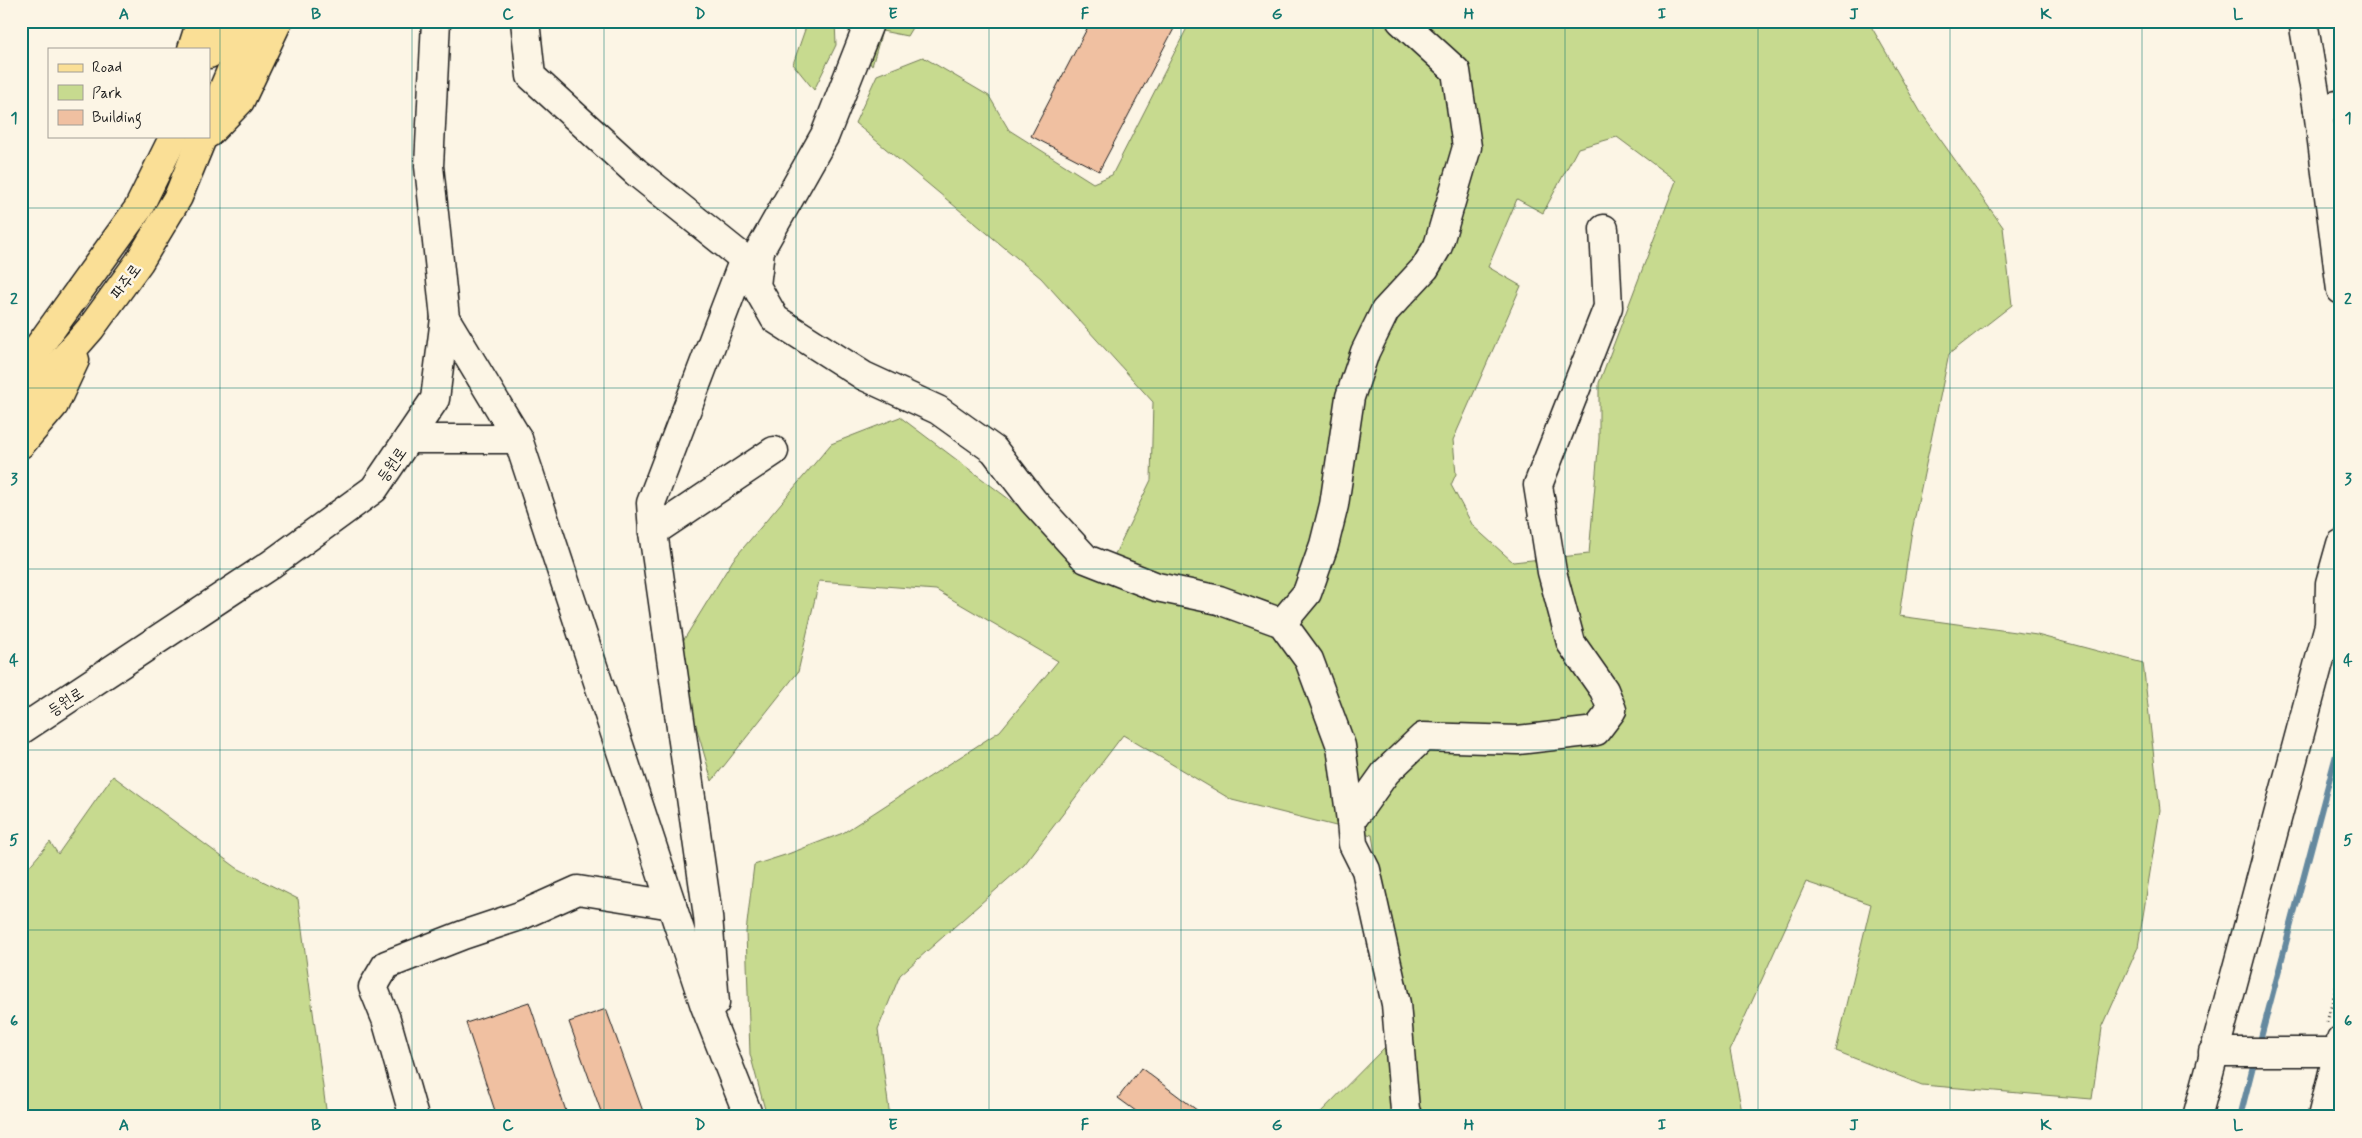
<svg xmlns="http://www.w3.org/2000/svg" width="2362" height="1138" viewBox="0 0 2362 1138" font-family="Mynerve,'Poor Story',sans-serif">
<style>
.green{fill:#c7da8f;stroke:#727b56;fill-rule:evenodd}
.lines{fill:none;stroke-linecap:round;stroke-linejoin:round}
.stream{stroke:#65899f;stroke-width:6}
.building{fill:#f0c0a1;stroke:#1c1c1c}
.minor-casing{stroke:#1c1c1c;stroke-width:31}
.major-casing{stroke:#1c1c1c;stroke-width:31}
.path{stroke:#1c1c1c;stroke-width:3;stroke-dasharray:1 4;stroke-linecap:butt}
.minor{stroke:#fcf5e5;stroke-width:28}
.major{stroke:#fadf96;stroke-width:28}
.grid{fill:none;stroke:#0f766e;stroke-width:1;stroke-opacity:0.55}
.labels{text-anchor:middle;stroke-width:5;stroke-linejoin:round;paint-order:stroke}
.street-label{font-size:16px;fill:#1c1c1c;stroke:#fcf5e5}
.neatline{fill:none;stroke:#0f766e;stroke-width:2}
.grid-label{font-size:16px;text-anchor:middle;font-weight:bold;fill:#0f766e}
</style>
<rect width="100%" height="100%" fill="#fcf5e5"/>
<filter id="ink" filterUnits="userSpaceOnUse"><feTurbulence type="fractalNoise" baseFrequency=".02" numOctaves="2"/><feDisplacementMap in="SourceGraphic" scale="10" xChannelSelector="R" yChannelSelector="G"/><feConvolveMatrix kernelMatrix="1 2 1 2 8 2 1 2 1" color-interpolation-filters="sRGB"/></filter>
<g filter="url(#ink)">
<g class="green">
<path d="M808,21H835L836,45L814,90L793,64Z"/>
<path d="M842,21H916L907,36L882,31L872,66Z"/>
<path d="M1186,21H1868L1920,111L2003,227L2012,305L1949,354L1911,536L1899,616L2037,635L2143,663L2160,810L2138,947L2102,1028L2092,1099L1922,1085L1836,1051L1871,904L1806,882L1730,1050L1743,1117H1316L1388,1044L1391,955L1372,835L1232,800L1123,735L1024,865L900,975L878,1029L890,1117H767L750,1054L746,932L754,865L788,854L843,833L1000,731L1058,661L936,590L819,581L798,672L712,781L675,654L733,560L831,444L900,417L1030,515L1114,556L1151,480L1153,402L1041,278L855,123L877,75L923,57L989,96L1009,130L1093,183L1112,175L1189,24ZM1617,137L1676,181L1599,383V438L1589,554L1513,562L1473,526L1451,485L1456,474L1453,440L1521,286L1488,267L1517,199L1543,213L1578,148Z"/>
<path d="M113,776L237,868L298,899L327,1117H21V876L50,842L58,854Z"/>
</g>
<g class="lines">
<g class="stream">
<path d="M2259,1045L2341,736"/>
<path d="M2240,1117L2255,1058"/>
</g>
</g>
<g class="building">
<path d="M1091,21H1178L1099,171L1031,136Z"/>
<path d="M529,1002L568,1117H497L466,1023Z"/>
<path d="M606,1009L645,1117H603L569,1022Z"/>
<path d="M1141,1068L1206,1117H1144L1118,1098Z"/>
</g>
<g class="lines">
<defs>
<g id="minor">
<path d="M525,21L531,76L636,172L758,270"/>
<path d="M870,21L825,135L760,250L756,286L775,319L864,376L938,410L994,450L1033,501L1086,559L1157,587L1219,600L1282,623L1309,660L1341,746L1351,821"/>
<path d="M2303,21L2318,110L2341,290"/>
<path d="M2318,110L2341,104"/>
<path d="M408,439H518L445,318"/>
<path d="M518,439L705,1006L749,1117"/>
<path d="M653,532L651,503L744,259"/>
<path d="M1282,623L1307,593L1324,545L1334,505L1350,397L1365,352L1385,311L1425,268L1438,246L1467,147L1456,71L1401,21"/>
<path d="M21,730L270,565L374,489L435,399L445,318L429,166L436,21"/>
<path d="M715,1003L708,916L653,532L774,451"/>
<path d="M2213,1052H2341"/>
<path d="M414,1117L386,1019L373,987L386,965L463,935L520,916L578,890L672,905"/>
<path d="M1408,1117L1405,1110L1396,1004L1366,870L1353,844L1351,821L1386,772L1423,737L1518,740L1596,731L1612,710L1604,690L1571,643L1552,572L1538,485L1608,307L1604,229"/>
<path d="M2197,1117L2329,625L2330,583L2341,544"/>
<path d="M2322,1117L2341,1040"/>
</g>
<g id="major">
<path d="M192,49L201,21"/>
<path d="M209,54L223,21"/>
<path d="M209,123L252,21"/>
<path d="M209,133L240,101L278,21"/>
<path d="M21,371L138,209L174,136"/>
<path d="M21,408L91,328L139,262L178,197L203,136"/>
<path d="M21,444L54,405L75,360"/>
</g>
</defs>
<use href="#minor" class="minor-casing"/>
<use href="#major" class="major-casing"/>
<path class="path" d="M2327,1022L2341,969"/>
<use href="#minor" class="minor"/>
<use href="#major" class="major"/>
</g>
</g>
<path class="grid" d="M220,21V1117M412,21V1117M604,21V1117M796,21V1117M989,21V1117M1181,21V1117M1373,21V1117M1565,21V1117M1758,21V1117M1950,21V1117M2142,21V1117M21,208H2341M21,388H2341M21,569H2341M21,750H2341M21,930H2341"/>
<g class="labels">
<g class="street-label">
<text transform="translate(125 281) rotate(-54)" y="6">파주로</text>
<text transform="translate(391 464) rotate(-55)" y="6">등원로</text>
<text transform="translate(65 701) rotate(-33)" y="6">등원로</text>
</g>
</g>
<rect width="2362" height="1138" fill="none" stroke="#fcf5e5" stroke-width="55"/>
<rect x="48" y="48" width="162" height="90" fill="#fcf5e5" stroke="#a29e95"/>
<rect x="58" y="64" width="25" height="8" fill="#fadf96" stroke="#a29e95"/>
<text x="92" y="72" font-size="15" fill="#1c1c1c">Road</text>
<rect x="58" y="85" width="25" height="15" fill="#c7da8f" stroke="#a29e95"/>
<text x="92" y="98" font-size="15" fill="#1c1c1c">Park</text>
<rect x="58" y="110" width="25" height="15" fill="#f0c0a1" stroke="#a29e95"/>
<text x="92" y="122" font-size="15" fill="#1c1c1c">Building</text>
<rect x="28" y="28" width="2306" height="1082" class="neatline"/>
<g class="grid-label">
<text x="124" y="19">A</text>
<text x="316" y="19">B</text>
<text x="508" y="19">C</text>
<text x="700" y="19">D</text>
<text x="893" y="19">E</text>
<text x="1085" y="19">F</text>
<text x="1277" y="19">G</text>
<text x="1469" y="19">H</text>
<text x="1662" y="19">I</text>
<text x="1854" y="19">J</text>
<text x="2046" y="19">K</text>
<text x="2238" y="19">L</text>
<text x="14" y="123">1</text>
<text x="2348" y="123">1</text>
<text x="14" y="304">2</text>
<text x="2348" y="304">2</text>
<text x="14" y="484">3</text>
<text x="2348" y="484">3</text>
<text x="14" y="665">4</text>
<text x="2348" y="665">4</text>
<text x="14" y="845">5</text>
<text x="2348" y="845">5</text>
<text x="14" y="1026">6</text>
<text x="2348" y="1026">6</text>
<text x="124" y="1130">A</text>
<text x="316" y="1130">B</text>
<text x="508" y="1130">C</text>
<text x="700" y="1130">D</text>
<text x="893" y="1130">E</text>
<text x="1085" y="1130">F</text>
<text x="1277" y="1130">G</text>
<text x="1469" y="1130">H</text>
<text x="1662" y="1130">I</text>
<text x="1854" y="1130">J</text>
<text x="2046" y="1130">K</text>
<text x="2238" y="1130">L</text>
</g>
</svg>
